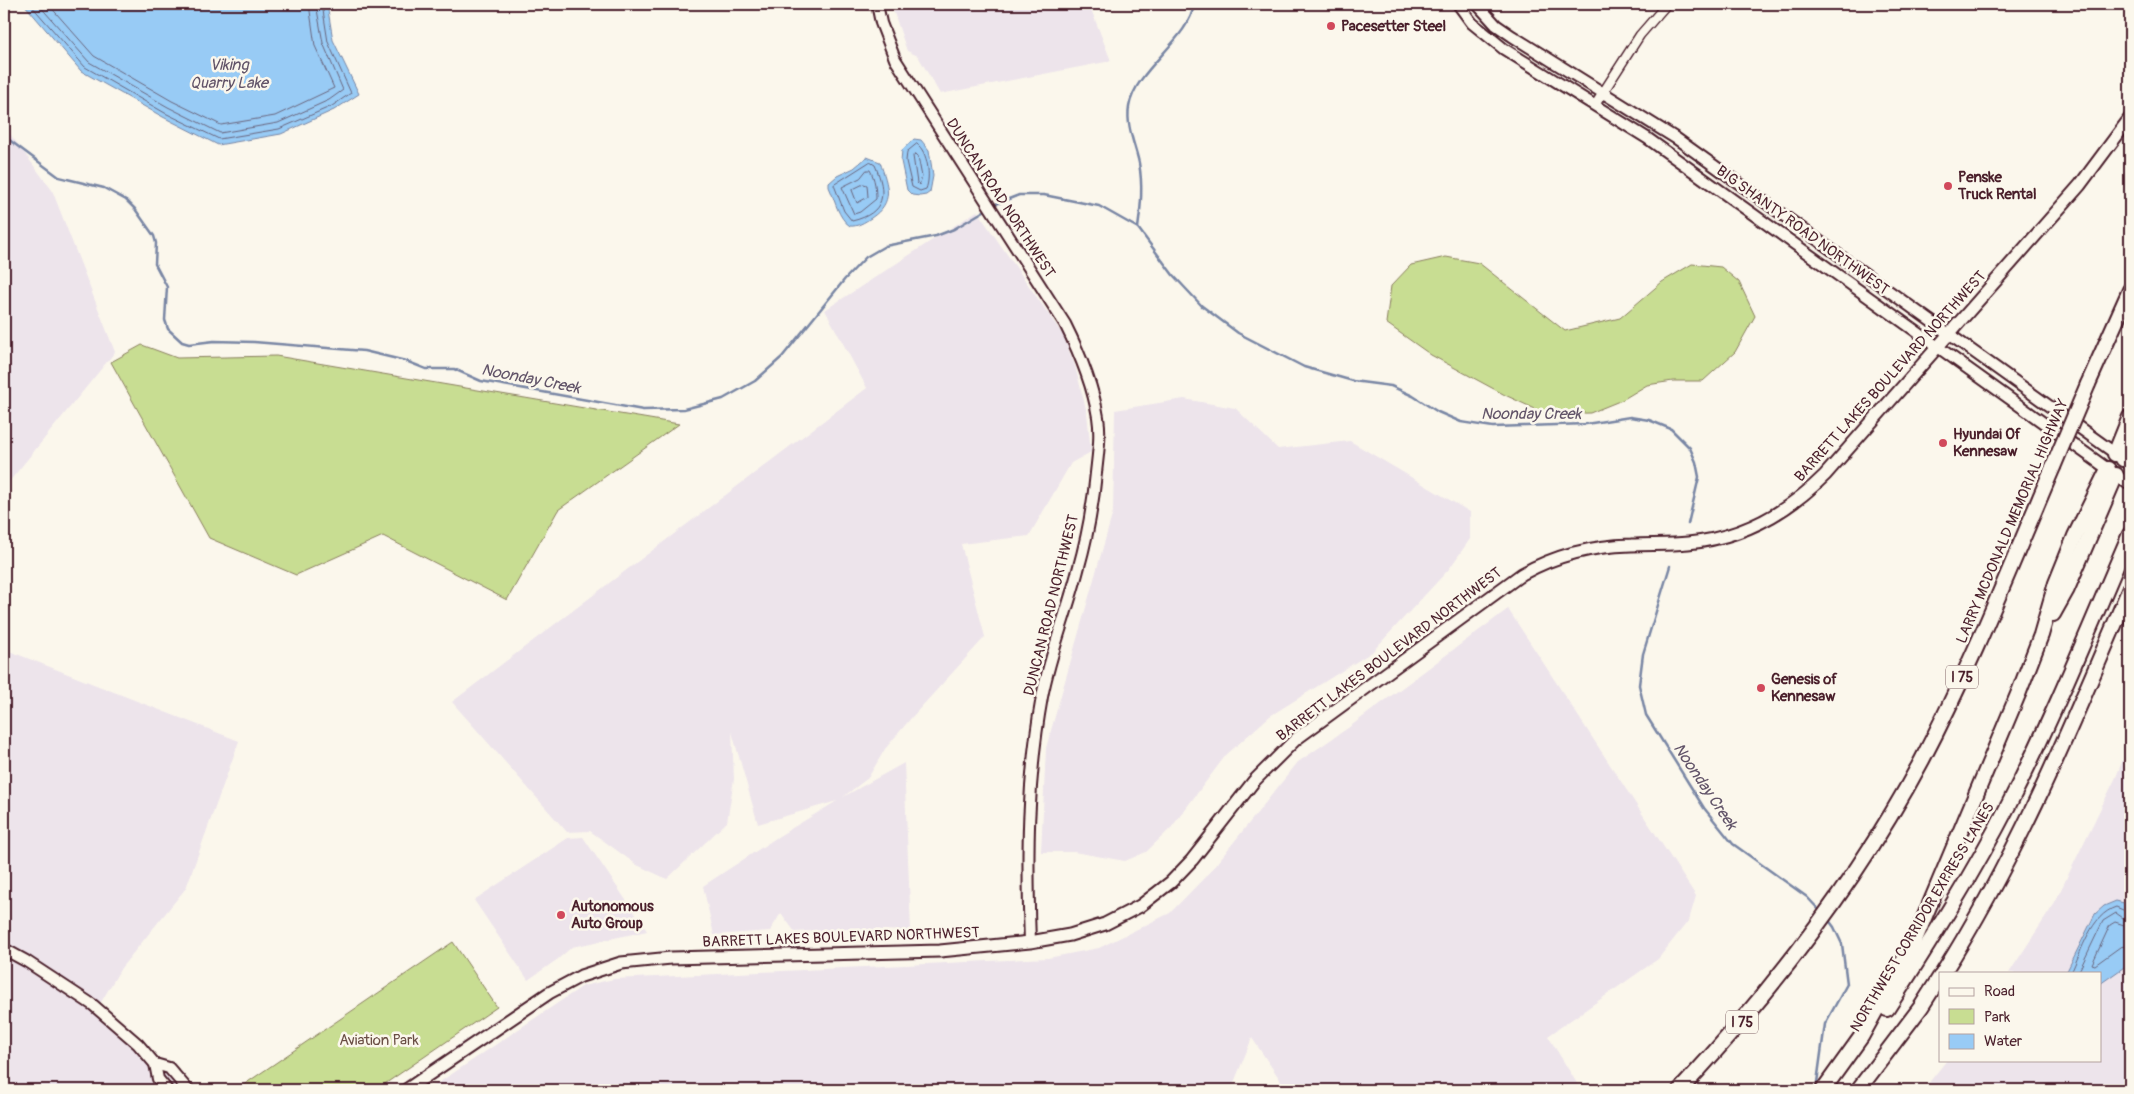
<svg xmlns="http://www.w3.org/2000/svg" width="2134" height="1094" viewBox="0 0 2134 1094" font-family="Pangolin,sans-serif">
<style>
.built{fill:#ede4eb}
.green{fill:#c8dd92;stroke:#897e5e}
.water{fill:#98cbf5;stroke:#7986a4}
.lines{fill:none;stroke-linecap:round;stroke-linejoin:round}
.shore{stroke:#69647c;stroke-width:1}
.stream{stroke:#7986a4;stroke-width:2.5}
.minor-casing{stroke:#4a1f2b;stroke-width:11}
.tertiary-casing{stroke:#4a1f2b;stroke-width:14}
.secondary-casing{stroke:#4a1f2b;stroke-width:15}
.motorway-casing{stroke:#4a1f2b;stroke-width:18}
.minor{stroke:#fbf7ec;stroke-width:8}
.tertiary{stroke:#fbf7ec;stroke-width:10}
.secondary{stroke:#fbf7ec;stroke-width:11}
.motorway{stroke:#fbf7ec;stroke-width:14}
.motorway-bridge-casing{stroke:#4a1f2b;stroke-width:18;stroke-linecap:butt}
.motorway-bridge{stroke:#fbf7ec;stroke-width:14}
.poi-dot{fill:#d1495b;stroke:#fbf7ec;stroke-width:2}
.labels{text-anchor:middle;stroke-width:5;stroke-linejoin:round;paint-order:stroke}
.shield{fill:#fbf7ec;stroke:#7f6065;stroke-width:1}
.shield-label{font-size:14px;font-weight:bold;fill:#4a1f2b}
.poi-label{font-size:15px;font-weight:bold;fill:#4a1f2b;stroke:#fbf7ec;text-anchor:start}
.street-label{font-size:15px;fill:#4a1f2b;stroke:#fbf7ec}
.park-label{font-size:15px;fill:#6a4e45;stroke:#fbf7ec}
.water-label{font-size:16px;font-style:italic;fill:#615368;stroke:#fbf7ec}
</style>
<rect width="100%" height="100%" fill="#fbf7ec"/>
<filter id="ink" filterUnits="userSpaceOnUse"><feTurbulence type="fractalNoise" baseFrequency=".02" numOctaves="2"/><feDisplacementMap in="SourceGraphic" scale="10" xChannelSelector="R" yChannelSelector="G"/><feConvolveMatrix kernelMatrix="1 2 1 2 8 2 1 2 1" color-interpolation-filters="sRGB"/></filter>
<g filter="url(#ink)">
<g class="built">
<path d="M891,4H1089L1111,61L940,94L918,56L907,51Z"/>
<path d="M4,126L52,190L115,352L4,488Z"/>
<path d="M977,211L1063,335L1075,366L1087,413L1091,452L1071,463L1029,536L961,544L985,637L912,717L885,749L868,778L843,797L904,763L911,931L845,929L795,932L781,913L770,931L714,935L703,886L779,836L837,801L758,824L732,732L734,779L727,822L667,879L637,865L590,831L567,832L452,702L867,388L825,310Z"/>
<path d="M1184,399L1235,408L1278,449L1350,441L1470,512V539L1449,569L1372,652L1270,716L1226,755L1171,828L1146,852L1125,861L1074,852H1041L1046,748L1113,512L1115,410Z"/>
<path d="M1508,609L1696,896L1689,920L1658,959L1548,1036L1581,1090H1287L1252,1038L1231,1090H428L583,986L614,979L1048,958L1099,948L1170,913L1209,873L1298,762L1348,728Z"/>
<path d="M4,649L239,741L186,888L121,968L100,1004L152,1052L184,1090H4Z"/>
<path d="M2130,742V1090H1923L1947,1060H2100V973H2009L2053,906L2116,777Z"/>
<path d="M583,837L647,931L572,947L558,959L528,980L474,900L568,838Z"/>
</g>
<g class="green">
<path d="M1446,257L1479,263L1565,331L1620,318L1662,282L1692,264L1721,267L1739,282L1755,316L1735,352L1703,381H1673L1647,385L1622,400L1590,413L1546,414L1505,395L1431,355L1386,323L1391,286L1411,265Z"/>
<path d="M142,345L177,358L276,356L679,424L558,510L507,600L383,536L296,575L209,538L111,362Z"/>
<path d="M453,942L497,1007L376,1090H236Z"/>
</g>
<g class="water">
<path d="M24,4H327L333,40L359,94L334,110L281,134L218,145L163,117L81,71Z"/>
<path d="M914,139L921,140L929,150L933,176L930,192L926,195L920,196L912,195L907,190L901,161L902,150Z"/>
<path d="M867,157L880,162C888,186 895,202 871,218C865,222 857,227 850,226C838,218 835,200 829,187V183L837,176L854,168Z"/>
<path d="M2116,901L2124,903L2130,910V963L2100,984V973H2066L2095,914L2104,906Z"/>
</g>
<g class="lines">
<g class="shore">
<path d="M30,4L85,67L165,113L219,139L279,129L332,106L351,93L328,42L322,4"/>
<path d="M38,4L89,62L168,107L220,133L278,123L329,100L343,90L323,43L316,4"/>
<path d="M48,4L94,56L172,101L221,125L275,116L334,88L315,46L309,4"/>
<path d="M917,144C928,152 931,177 926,189L920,191L912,187L906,161L907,152Z"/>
<path d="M916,154L918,156L922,177L919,185L917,183L913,156Z"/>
<path d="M870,162L875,165C887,193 886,213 852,221L844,211L834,185Z"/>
<path d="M867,170H870C875,179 876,189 876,199L860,212L854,214L842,187L860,178Z"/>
<path d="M864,184L867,185L868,197L857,203L852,190Z"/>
<path d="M2130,927L2115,922L2110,925L2092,964L2095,965L2120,947L2130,945"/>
<path d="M2071,973C2082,950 2091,915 2116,907L2130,913"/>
<path d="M2078,973L2103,921L2116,913L2123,918L2130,919"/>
</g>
<g class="stream">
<path d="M8,139L59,177L104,188L126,200L135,209L154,236L156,243L155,264L167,287L165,320L168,329L182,342L189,344L214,341L254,342L364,351L406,361L426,369H454L481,381L643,410L684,409L723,399L755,381L782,357L845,279L866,257L885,246L936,236L954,229L984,211"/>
<path d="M996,204L1019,195H1044L1099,206L1138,228L1173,275L1202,306L1238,333L1304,367L1353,381L1391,386L1413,396L1438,412L1461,422L1493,427L1586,424L1630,417L1649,420L1671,429L1690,448L1696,462L1699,477L1688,524"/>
<path d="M1138,228C1141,206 1143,186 1139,163C1135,144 1126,127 1129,107C1135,69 1190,39 1194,4"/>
<path d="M1670,566L1643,654L1639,685L1646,715L1704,808L1733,844L1807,897L1821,912"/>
<path d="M1816,1090L1825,1024L1847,984L1842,944L1834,927L1828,919"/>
</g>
<defs>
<path id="minor" d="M1595,105L1640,35L1667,4"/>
<g id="tertiary">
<path d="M877,4L881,23L895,59L1065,324C1079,352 1093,386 1098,417C1101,436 1098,454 1096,473C1093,506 1087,538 1078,570C1067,613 1050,654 1042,697C1027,779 1027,859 1030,942"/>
<path d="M1458,4L1472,23L1504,49L1647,138L2130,485"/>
<path d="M1477,4L1496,25L1512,36L1677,139L2130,464"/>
<path d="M4,949L26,961L93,1005L138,1044L155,1064L158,1079L167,1090"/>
<path d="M155,1064L169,1068L188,1090"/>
</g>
<path id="secondary" d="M406,1090L549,993L581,976L621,963L671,958L940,951L1030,942L1070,935L1105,924L1140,906L1171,882L1192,860L1254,781L1296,739L1522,574C1556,555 1592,546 1631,545C1650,544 1669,545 1688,543C1742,538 1788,512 1825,475L2080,185L2130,118"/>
<g id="motorway">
<path d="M2088,384L2130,290"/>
<path d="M2115,454L2130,417"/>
<path d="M2123,459L2130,443"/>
<path d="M2053,614L2067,589L2116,475"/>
<path d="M1943,973C2020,852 2074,719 2130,588"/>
<path d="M1887,1009C1930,942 1973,874 2009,804C2054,716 2091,624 2130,534"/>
<path d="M1680,1090C1774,989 1857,882 1922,760C1972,665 2011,565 2053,467"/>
<path d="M1823,1090L1861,1037L1914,942L2019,692L2041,635L2056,583L2075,536L2108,469"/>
<path d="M1858,1090L1921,1007L1940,977"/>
</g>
</defs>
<use href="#minor" class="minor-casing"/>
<use href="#tertiary" class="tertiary-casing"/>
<use href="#secondary" class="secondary-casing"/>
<use href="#motorway" class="motorway-casing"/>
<use href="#minor" class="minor"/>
<use href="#tertiary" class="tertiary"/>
<use href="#secondary" class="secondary"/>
<use href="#motorway" class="motorway"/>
<defs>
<path id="motorway-bridge" d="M2053,467L2088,384"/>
</defs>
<use href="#motorway-bridge" class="motorway-bridge-casing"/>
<use href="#motorway-bridge" class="motorway-bridge"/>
</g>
</g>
<g class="poi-dot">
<circle cx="1331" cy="26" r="5"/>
<circle cx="1948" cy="186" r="5"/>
<circle cx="1943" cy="443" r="5"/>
<circle cx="1761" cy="688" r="5"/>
<circle cx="561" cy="915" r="5"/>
</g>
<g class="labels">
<g class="shield">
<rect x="1946" y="665.5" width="32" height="23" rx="4"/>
<rect x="1726" y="1010.5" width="32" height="23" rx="4"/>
</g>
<g class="shield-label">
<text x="1962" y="682">I 75</text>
<text x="1742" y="1027">I 75</text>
</g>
<g class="poi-label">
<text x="1341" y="31">Pacesetter Steel</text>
<text x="1958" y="182">Penske<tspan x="1958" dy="17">Truck Rental</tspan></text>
<text x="1953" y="439">Hyundai Of<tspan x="1953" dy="17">Kennesaw</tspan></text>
<text x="1771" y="684">Genesis of<tspan x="1771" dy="17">Kennesaw</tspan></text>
<text x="571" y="911">Autonomous<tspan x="571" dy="17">Auto Group</tspan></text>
</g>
<g class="street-label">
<text transform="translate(1001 198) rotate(57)" y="5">DUNCAN ROAD NORTHWEST</text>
<text transform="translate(1803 230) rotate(36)" y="5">BIG SHANTY ROAD NORTHWEST</text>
<text transform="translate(1890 376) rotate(-48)" y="5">BARRETT LAKES BOULEVARD NORTHWEST</text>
<text transform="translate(2012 521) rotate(-67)" y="5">LARRY MCDONALD MEMORIAL HIGHWAY</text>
<text transform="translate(1051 605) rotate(-76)" y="5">DUNCAN ROAD NORTHWEST</text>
<text transform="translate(1389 654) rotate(-37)" y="5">BARRETT LAKES BOULEVARD NORTHWEST</text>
<text transform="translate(1922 917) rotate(-59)" y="5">NORTHWEST CORRIDOR EXPRESS LANES</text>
<text transform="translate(841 937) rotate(-2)" y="5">BARRETT LAKES BOULEVARD NORTHWEST</text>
</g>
<g class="park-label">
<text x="379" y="1045">Aviation Park</text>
</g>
<g class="water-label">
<text x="229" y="70">Viking<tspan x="229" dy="18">Quarry Lake</tspan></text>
<text transform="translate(531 378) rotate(11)" y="6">Noonday Creek</text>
<text x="1531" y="419">Noonday Creek</text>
<text transform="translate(1706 786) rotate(56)" y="6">Noonday Creek</text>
</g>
</g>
<rect width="2134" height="1094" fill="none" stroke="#fbf7ec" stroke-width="20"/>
<rect x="10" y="10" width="2114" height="1074" fill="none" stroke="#4a1f2b" stroke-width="2" filter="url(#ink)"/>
<rect x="1939" y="972" width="162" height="90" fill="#fbf7ec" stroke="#b4a19f"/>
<rect x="1949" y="988" width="25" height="8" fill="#fbf7ec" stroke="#b4a19f"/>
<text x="1984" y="996" font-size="15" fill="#4a1f2b">Road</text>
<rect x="1949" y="1009" width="25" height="15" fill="#c8dd92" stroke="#b4a19f"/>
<text x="1984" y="1022" font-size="15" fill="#4a1f2b">Park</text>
<rect x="1949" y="1034" width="25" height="15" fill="#98cbf5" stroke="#b4a19f"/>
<text x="1984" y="1046" font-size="15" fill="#4a1f2b">Water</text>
</svg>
